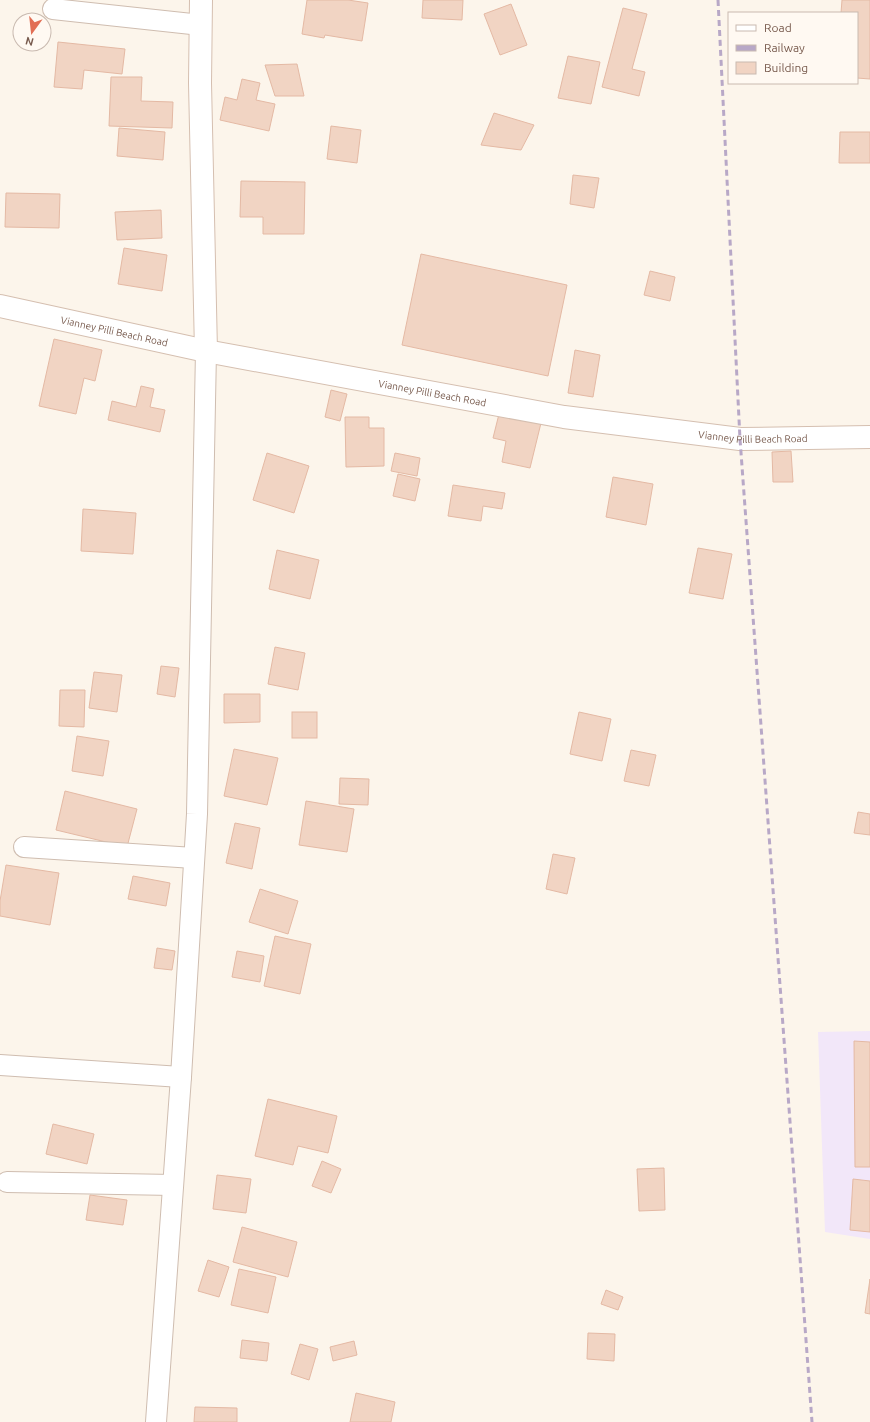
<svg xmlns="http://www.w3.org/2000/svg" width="870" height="1422" viewBox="0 0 870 1422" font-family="Ubuntu,sans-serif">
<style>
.education{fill:#f2e7f9}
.building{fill:#f1d4c3;stroke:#e4b9a4}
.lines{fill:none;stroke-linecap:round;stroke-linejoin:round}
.street-casing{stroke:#cfbdb0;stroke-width:22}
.secondary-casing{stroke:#d5bfb0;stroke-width:24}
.street{stroke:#fff;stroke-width:20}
.secondary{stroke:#fff;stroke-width:22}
.rail{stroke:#b8a8c7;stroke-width:3;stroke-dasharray:6 4;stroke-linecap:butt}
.labels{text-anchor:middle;stroke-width:4;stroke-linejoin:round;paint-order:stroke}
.street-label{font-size:10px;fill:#785b4e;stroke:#fff9f2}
</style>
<rect width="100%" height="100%" fill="#fcf5eb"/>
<path class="education" d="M870,1031V1239L825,1232L818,1032Z"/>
<g class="building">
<path d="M307,0H348L368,3L362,41L325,35L324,38L302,34Z"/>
<path d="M423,0H463L462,20L422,18Z"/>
<path d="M842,0H870V79L857,78V13H841Z"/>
<path d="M511,4L527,45L500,55L484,14Z"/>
<path d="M623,8L647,14L632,69L645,72L639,96L602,87Z"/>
<path d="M58,42L125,49L122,74L84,70L82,89L54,87Z"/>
<path d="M568,56L600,62L591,104L558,98Z"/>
<path d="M297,64L304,96H275L265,65Z"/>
<path d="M111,77H142L141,101L173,102L172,128L109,126Z"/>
<path d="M242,79L260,83L256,100L275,104L269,131L220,120L225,97L237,100Z"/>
<path d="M494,113L534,125L521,150L481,145Z"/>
<path d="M331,126L361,130L357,163L327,159Z"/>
<path d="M119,128L165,132L163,160L117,156Z"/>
<path d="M840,132H870V163H839Z"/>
<path d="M573,175L599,178L594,208L570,204Z"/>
<path d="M241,181L305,182L304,234H263V217H240Z"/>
<path d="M6,193L60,194L59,228L5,227Z"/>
<path d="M161,210L162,238L117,240L115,212Z"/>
<path d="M124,248L167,255L162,291L118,284Z"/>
<path d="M421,254L567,285L548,376L402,345Z"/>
<path d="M650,271L675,277L670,301L644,295Z"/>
<path d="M54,339L102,350L95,381L84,378L76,414L39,406Z"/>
<path d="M575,350L600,355L593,397L568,393Z"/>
<path d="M141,386L154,389L150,407L165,410L160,432L108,420L112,401L136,407Z"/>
<path d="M331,390L347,394L340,421L325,417Z"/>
<path d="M499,414L541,423L530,468L502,462L506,441L493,438Z"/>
<path d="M345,417H369V428H384V466L346,467Z"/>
<path d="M791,451L793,482H773L772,452Z"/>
<path d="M267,453L309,466L294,513L253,500Z"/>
<path d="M395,453L420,458L417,476L391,471Z"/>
<path d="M398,474L420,479L415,501L393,496Z"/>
<path d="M613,477L653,484L646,525L606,517Z"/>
<path d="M453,485L505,493L502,509L483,506L481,521L448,516Z"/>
<path d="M83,509L136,513L133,554L81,551Z"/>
<path d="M698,548L732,554L723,599L689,593Z"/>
<path d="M277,550L319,560L310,599L269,589Z"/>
<path d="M275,647L305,653L298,690L268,684Z"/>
<path d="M161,666L179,668L175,697L157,694Z"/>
<path d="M94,672L122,675L117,712L89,708Z"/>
<path d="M60,690H85L84,727L59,726Z"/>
<path d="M224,694H260V722L224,723Z"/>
<rect x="292" y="712" width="25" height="26"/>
<path d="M579,712L611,719L602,761L570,754Z"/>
<path d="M77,736L109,741L103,776L72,771Z"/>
<path d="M234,749L278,758L267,805L224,796Z"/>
<path d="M631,750L656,755L649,786L624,781Z"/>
<path d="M340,778L369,779L368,805L339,804Z"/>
<path d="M65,791L137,809L127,847L56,830Z"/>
<path d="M306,801L354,809L347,852L299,845Z"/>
<path d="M858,812L870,814V835L854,833Z"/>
<path d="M235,823L260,828L252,869L226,863Z"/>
<path d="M553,854L575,858L567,894L546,889Z"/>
<path d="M6,865L59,873L50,925L0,916V901Z"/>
<path d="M133,876L170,883L166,906L128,899Z"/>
<path d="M260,889L298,901L288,934L249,922Z"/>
<path d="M275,936L311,944L300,994L264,986Z"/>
<path d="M157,948L175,951L172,970L154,968Z"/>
<path d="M237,951L264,956L260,982L232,977Z"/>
<path d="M854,1041L870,1042V1167H855Z"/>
<path d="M268,1099L337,1116L328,1153L298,1146L293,1165L255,1156Z"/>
<path d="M53,1124L94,1134L87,1164L46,1154Z"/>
<path d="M322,1161L341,1169L331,1193L312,1186Z"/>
<path d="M664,1168L665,1210L639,1211L637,1169Z"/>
<path d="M217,1175L251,1179L246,1213L213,1209Z"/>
<path d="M853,1179L870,1181V1232L850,1230Z"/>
<path d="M90,1195L127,1200L123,1225L86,1220Z"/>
<path d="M242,1227L297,1242L288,1277L233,1262Z"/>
<path d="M208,1260L229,1267L219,1297L198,1291Z"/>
<path d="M239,1269L276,1277L268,1313L231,1305Z"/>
<path d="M870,1279V1314L865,1313Z"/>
<path d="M606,1290L623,1297L618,1310L601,1304Z"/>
<path d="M588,1333L615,1334L614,1361L587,1359Z"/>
<path d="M242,1340L269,1343L267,1361L240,1358Z"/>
<path d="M354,1341L357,1355L333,1361L330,1347Z"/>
<path d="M300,1344L318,1349L309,1380L291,1374Z"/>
<path d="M356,1393L395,1402L391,1422H350Z"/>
<path d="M195,1407L237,1408V1422H194Z"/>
</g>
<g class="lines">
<defs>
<g id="street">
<path d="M53,9L201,25"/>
<path d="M24,847L194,858"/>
<path d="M0,1065L181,1077"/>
<path d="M7,1182L173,1185"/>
<path d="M156,1422L181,1077L197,814L206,351"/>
</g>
<g id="secondary">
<path d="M201,0L200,83L206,351"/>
<path id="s1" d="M0,306L206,351L564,417L740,439L870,437"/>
</g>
</defs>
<use href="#street" class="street-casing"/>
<use href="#secondary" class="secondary-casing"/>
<use href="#street" class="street"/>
<use href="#secondary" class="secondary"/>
<path class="rail" d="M718,0L740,439L812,1422"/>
</g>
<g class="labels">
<g class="street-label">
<text dy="4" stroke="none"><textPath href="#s1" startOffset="117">Vianney Pilli Beach Road</textPath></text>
<text dy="4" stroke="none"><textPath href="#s1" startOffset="441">Vianney Pilli Beach Road</textPath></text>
<text dy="4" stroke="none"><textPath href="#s1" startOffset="765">Vianney Pilli Beach Road</textPath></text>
</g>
</g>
<rect x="728" y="12" width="130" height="72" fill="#fff9f2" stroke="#c9bab0"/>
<rect x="736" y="25" width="20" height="6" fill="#ffffff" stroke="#c9bab0"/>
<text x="764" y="32" font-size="12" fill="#785b4e">Road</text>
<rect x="736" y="45" width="20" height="6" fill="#b8a8c7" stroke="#c9bab0"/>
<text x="764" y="52" font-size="12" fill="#785b4e">Railway</text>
<rect x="736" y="62" width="20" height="12" fill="#f1d4c3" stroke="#c9bab0"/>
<text x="764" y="72" font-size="12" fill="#785b4e">Building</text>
<g transform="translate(32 32) rotate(195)"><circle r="19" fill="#fff9f2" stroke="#c9bab0"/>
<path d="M0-3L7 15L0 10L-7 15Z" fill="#e26e54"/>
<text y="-6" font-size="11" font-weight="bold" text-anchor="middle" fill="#785b4e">N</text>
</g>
</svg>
